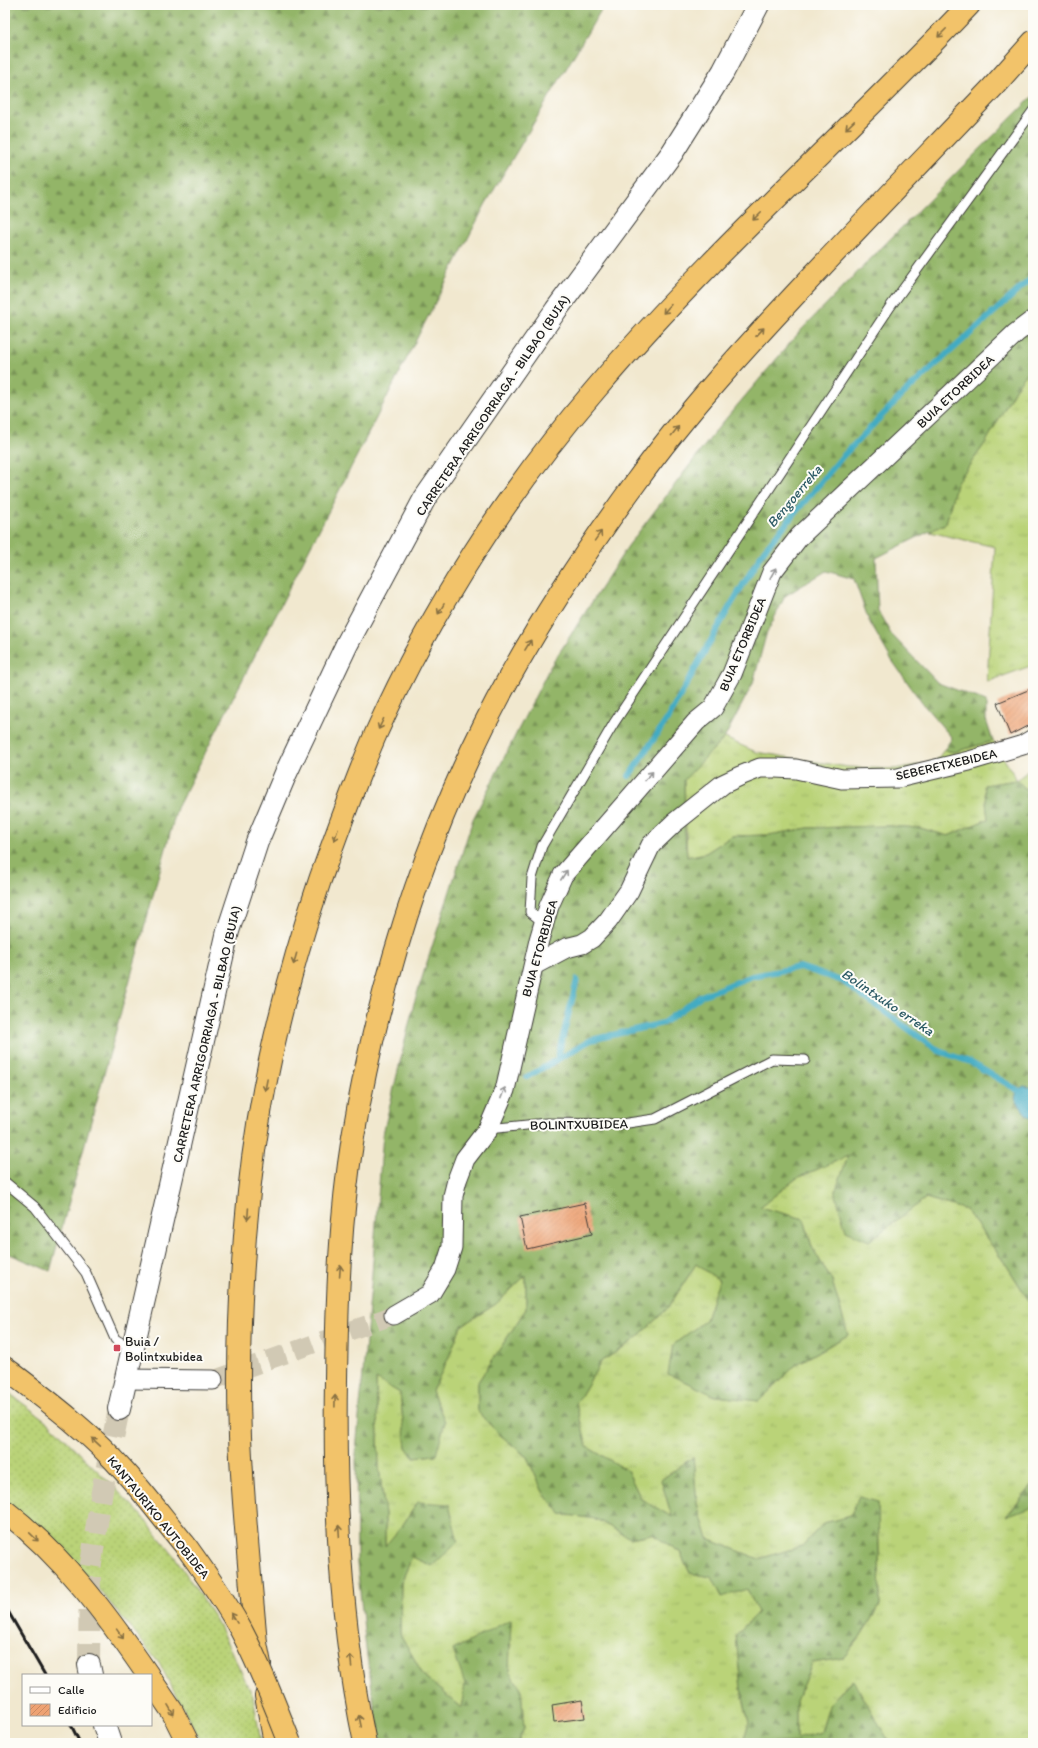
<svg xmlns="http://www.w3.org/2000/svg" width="1038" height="1748" viewBox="0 0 1038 1748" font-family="Itim,sans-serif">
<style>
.grass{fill:url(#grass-tufts);stroke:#6b784a}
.forest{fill:url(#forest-firs);stroke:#586842}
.garden{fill:url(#garden-dots);stroke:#6b784a}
.water{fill:#43abc3;stroke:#306470}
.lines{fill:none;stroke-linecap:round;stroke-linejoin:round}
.stream{stroke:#43abc3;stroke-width:6}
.building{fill:url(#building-hatch)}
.minor-tunnel{stroke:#d1c9b4;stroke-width:19;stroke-dasharray:19 10;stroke-linecap:butt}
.tertiary-tunnel{stroke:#d1c9b4;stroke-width:22;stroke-dasharray:22 11;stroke-linecap:butt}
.service-casing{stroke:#3c3b37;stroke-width:11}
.minor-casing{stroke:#3c3b37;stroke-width:21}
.tertiary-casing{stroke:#3c3b37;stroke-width:24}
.motorway-casing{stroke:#3c3b37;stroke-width:24}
.service{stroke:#fff;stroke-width:9}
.minor{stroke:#fff;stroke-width:19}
.tertiary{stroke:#fff;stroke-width:22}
.motorway{stroke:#f2c36a;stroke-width:22}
.rail{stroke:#1c1c1c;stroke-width:3}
.motorway-bridge-casing{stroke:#3c3b37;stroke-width:24;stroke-linecap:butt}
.motorway-bridge{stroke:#f2c36a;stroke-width:22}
.oneway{stroke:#877043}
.oneway2{stroke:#999}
.poi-dot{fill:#d1495b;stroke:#fdfcf7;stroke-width:1.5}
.labels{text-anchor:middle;stroke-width:4;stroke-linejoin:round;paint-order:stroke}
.street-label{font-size:13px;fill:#1c1c1c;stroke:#fdfcf7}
.poi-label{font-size:13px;fill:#1c1c1c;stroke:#fdfcf7;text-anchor:start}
.water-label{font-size:14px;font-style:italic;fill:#2e5c67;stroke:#fdfcf7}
</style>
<defs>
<pattern id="grass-tufts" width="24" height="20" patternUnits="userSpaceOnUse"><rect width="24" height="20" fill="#bad378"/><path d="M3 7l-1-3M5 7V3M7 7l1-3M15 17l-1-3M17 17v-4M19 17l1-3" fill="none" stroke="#9fb567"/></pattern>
<pattern id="forest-firs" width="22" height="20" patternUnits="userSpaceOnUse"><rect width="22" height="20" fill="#93b568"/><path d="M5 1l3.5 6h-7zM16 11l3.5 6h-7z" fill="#779255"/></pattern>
<pattern id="garden-dots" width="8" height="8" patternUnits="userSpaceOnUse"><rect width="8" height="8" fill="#bad378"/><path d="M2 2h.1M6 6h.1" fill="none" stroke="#9fb567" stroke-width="1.8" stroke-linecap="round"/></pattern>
<pattern id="building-hatch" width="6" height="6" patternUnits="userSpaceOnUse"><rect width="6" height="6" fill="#eea273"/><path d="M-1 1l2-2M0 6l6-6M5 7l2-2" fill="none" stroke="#cc8b63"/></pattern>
</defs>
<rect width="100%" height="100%" fill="#fdfcf7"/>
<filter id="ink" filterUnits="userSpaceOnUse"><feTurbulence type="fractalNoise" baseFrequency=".025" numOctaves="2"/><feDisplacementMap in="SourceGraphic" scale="8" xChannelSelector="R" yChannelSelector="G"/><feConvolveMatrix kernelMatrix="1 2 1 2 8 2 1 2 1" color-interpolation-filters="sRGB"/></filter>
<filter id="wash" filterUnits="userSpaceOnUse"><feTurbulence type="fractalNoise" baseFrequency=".012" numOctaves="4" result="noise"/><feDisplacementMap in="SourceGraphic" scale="16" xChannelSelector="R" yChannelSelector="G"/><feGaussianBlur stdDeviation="0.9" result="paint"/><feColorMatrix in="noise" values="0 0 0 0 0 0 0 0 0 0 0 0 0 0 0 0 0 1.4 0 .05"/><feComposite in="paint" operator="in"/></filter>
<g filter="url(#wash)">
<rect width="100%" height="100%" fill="#f1e8cf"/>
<g class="grass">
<path d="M1033,365V665L987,682L995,547L930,532L946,523L956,484L986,442L1017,386Z"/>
<path d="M725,738L756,752L848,767L894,769L935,762L944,750L954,752L993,741L1017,780L1033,766V797L1017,780L984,785L988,819L948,836L920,828L888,826L808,828L769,835L732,836L706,853L687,857L684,779Z"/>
<path d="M848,1156L869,1241L926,1198L966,1210L1007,1266L1033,1307V1485L1006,1516L1033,1507V1743H890L852,1680L830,1703L821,1732L796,1740V1701L812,1663L843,1658L860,1637L880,1605L878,1502L850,1516L824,1523L802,1546L759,1559L708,1539L697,1504L693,1457L661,1480L672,1517L641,1499L627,1470L587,1447L576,1404L601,1362L634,1340L668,1308L696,1264L719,1280L706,1320L673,1345L669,1374L716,1396L759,1401L797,1364L848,1335L832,1281L812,1247L804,1219L760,1207L797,1178Z"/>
<path d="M526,1275V1309L478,1382V1412L498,1433L527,1457L543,1492L561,1514L596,1519L630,1538L652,1534L680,1552L690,1573L712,1577L747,1589L758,1612L736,1635L741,1689L749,1723L743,1743H518L524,1728L521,1688L509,1672L511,1620L453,1650L466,1684L461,1708L424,1676L400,1634L401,1583L412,1557L418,1502L402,1526L385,1547V1514L379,1467L376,1378L400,1393L406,1447L413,1457L435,1455L445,1422L432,1391L448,1359L461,1326L496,1304Z"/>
</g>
<g class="forest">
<path d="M5,5H604L485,205L177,808L50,1271L5,1252Z"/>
<path d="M1033,96V365L1017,386L986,442L956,484L946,523L876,558L878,611L891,634L938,683L986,701V720L993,741L954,752L944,750L952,738L922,703L891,659L869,621L854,579L826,571L785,596L766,635L753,683L725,737L684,780L685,835L687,857L706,853L732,836L769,835L808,828L888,826L920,828L948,836L988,819L984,785L1017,780L1033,797V1307L1007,1266L966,1210L926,1198L869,1241L846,1231L835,1192L848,1156L797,1178L760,1207L804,1219L812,1247L832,1281L848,1335L797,1364L759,1401L716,1396L668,1374L673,1345L706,1320L719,1280L696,1264L668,1308L634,1340L601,1362L576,1404L587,1447L627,1470L641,1499L672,1517L661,1480L693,1457L697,1504L708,1539L759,1559L802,1546L824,1523L850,1516L859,1497L878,1502L880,1605L860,1637L843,1658L812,1663L796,1701V1739L821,1732L830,1703L853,1680L890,1743H743L749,1723L741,1689L736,1635L758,1612L747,1589L722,1597L712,1577L690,1573L680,1552L652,1534L630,1538L596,1519L561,1514L543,1492L527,1457L498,1433L478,1412V1382L526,1309V1275L496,1304L461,1326L448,1359L432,1391L445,1422L436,1455L413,1457L406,1447L400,1393L376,1379L379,1467L385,1514V1546L402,1526L418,1502L449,1504L458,1542L432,1566L412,1557L401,1583L400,1634L424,1676L461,1708L465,1684L453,1650L511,1619L509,1672L521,1688L524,1728L518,1743H382L378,1730L366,1649L357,1563L356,1450L372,1274L383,1134L414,1003L473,819L550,667L628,546L718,428L802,329L891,238Z"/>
<path d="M1033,1485V1507L1006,1517Z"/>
</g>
<path class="garden" d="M5,1390L49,1423L136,1509L175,1557L216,1620L253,1696L261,1743H202L159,1663L103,1594L5,1501Z"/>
<path class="water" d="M1024,1086L1033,1088V1120L1025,1113L1015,1099L1017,1090Z"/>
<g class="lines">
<g class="stream">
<path d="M629,776L666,721L729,608L764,550L842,457L902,395L1033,277"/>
<path d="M557,1060L577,980"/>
<path d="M527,1077L591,1040L663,1023L701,996L752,976L800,967L842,981L939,1051L970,1062L1033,1099"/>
</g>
</g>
<g id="blocks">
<g class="building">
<path d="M1033,688V723L1010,735L997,703Z"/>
<path d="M585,1203L592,1234L527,1249L520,1217Z"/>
<path d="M582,1700L585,1718L554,1722L552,1705Z"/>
</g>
</g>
</g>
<g filter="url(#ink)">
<use href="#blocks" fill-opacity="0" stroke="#3c3b37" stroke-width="1"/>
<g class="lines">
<path class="minor-tunnel" d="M213,1380L394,1315"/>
<path class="tertiary-tunnel" d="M89,1665L90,1570L102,1491L119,1409"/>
<defs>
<g id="service">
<path d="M544,923L530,912L532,878L542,846L614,723L890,307L1033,111"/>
<path d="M488,1129L546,1123L621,1124L655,1119L772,1059L805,1060"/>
<path d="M5,1182L35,1207L86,1273L115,1339L132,1349"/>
</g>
<g id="minor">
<path d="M534,965L566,948L582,944L592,938L608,921L629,891L651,845L674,823L723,784L740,776L760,768H775L796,769L842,779L898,778L969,761L1023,745L1033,739"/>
<path d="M394,1315L430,1294L445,1269L452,1247L453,1196L457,1180L465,1159L488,1129L505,1090L539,940L549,906L563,875L696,722L713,708L732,674L772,572L799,537L1016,333L1033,320"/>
<path d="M126,1379L213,1380"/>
</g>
<g id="tertiary">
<path d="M119,1409L228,931L257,842L286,773L347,644L425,498L556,310L672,153L723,72L758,5"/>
<path d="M89,1665L91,1675"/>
<path d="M104,1725L110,1743"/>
</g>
<g id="motorway">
<path d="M5,1368C47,1400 90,1432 125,1472C146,1495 165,1521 185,1545"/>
<path d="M5,1511C63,1556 107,1615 148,1675"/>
<path d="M260,1664L256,1643C250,1575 243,1506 240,1437C237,1357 241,1271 249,1192C260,1086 286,981 320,880C338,830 356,779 377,731C432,609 508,491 595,390C711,253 846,135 969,5"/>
<path d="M151,1680L172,1711L188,1743"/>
<path d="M266,1696L275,1743"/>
<path d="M365,1743C340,1625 334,1500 336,1380C337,1299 340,1217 353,1137C380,978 430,820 509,678C547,610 590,545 636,482C687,411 746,347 806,283C868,217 931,152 993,87L1033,42"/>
</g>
</defs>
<use href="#service" class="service-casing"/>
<use href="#minor" class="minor-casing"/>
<use href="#tertiary" class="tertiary-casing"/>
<use href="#motorway" class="motorway-casing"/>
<use href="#service" class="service"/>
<use href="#minor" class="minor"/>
<use href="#tertiary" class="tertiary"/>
<use href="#motorway" class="motorway"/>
<g class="rail">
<path d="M5,1606L45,1675"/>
<path d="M71,1725L80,1743"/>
</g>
<defs>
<path id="motorway-bridge" d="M185,1545C205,1573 225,1600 241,1630C260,1666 275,1705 290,1743"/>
</defs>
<use href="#motorway-bridge" class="motorway-bridge-casing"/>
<use href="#motorway-bridge" class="motorway-bridge"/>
</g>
<defs><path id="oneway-shaft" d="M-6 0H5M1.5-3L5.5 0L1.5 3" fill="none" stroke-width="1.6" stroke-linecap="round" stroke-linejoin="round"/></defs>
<g class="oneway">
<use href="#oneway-shaft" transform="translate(942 33) rotate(135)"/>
<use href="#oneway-shaft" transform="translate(850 125) rotate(136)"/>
<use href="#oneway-shaft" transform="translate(757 216) rotate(135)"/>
<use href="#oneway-shaft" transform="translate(667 309) rotate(132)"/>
<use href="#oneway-shaft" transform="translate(760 332) rotate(-47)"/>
<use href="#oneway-shaft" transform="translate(675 431) rotate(-52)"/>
<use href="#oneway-shaft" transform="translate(598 536) rotate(-55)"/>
<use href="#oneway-shaft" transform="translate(441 609) rotate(120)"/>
<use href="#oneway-shaft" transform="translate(528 645) rotate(-59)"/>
<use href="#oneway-shaft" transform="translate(381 724) rotate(116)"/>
<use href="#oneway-shaft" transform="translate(336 835) rotate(109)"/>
<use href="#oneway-shaft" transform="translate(295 959) rotate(106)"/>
<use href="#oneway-shaft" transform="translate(266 1085) rotate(101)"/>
<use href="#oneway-shaft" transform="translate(248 1214) rotate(94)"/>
<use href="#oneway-shaft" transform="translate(340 1271) rotate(-86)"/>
<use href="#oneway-shaft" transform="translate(335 1401) rotate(-89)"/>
<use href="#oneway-shaft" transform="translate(96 1442) rotate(-137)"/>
<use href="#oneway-shaft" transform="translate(339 1531) rotate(-94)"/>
<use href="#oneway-shaft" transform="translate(34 1537) rotate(44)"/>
<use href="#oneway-shaft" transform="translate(234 1618) rotate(-120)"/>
<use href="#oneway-shaft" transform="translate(120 1634) rotate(55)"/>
<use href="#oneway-shaft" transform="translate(351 1661) rotate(-96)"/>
<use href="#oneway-shaft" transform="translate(171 1710) rotate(60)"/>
<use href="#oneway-shaft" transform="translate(360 1721) rotate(-102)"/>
</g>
<g class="oneway2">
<use href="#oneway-shaft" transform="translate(773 573) rotate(-61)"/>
<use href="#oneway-shaft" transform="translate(649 776) rotate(-49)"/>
<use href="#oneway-shaft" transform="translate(564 875) rotate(-57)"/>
<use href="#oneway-shaft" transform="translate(503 1093) rotate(-69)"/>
</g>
</g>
<rect class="poi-dot" x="113" y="1344" width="8" height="8" rx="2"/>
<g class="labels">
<g class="street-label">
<text transform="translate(955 391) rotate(-43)" y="5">BUIA ETORBIDEA</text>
<text transform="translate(492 405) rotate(-56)" y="5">CARRETERA ARRIGORRIAGA - BILBAO (BUIA)</text>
<text transform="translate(742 644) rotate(-67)" y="5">BUIA ETORBIDEA</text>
<text transform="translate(946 764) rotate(-13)" y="5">SEBERETXEBIDEA</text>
<text transform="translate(539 948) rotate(-74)" y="5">BUIA ETORBIDEA</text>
<text transform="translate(206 1034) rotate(-77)" y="5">CARRETERA ARRIGORRIAGA - BILBAO (BUIA)</text>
<text transform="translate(579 1124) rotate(-1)" y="5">BOLINTXUBIDEA</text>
<text transform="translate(159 1517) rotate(51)" y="5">KANTAURIKO AUTOBIDEA</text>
</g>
<g class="poi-label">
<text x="125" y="1346">Buia /<tspan x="125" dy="15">Bolintxubidea</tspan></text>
</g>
<g class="water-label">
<text transform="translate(794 496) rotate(-50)" y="5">Bengoerreka</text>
<text transform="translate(888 1002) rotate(34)" y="5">Bolintxuko erreka</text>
</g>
</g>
<rect width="1038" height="1748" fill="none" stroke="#fdfcf7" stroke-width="20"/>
<rect x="22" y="1674" width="130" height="52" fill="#fdfcf7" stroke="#a3a29f"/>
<rect x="30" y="1687" width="20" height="6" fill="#ffffff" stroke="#a3a29f"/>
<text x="58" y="1694" font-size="12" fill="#1c1c1c">Calle</text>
<rect x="30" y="1704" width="20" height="12" fill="url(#building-hatch)" stroke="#a3a29f"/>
<text x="58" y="1714" font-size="12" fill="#1c1c1c">Edificio</text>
</svg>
